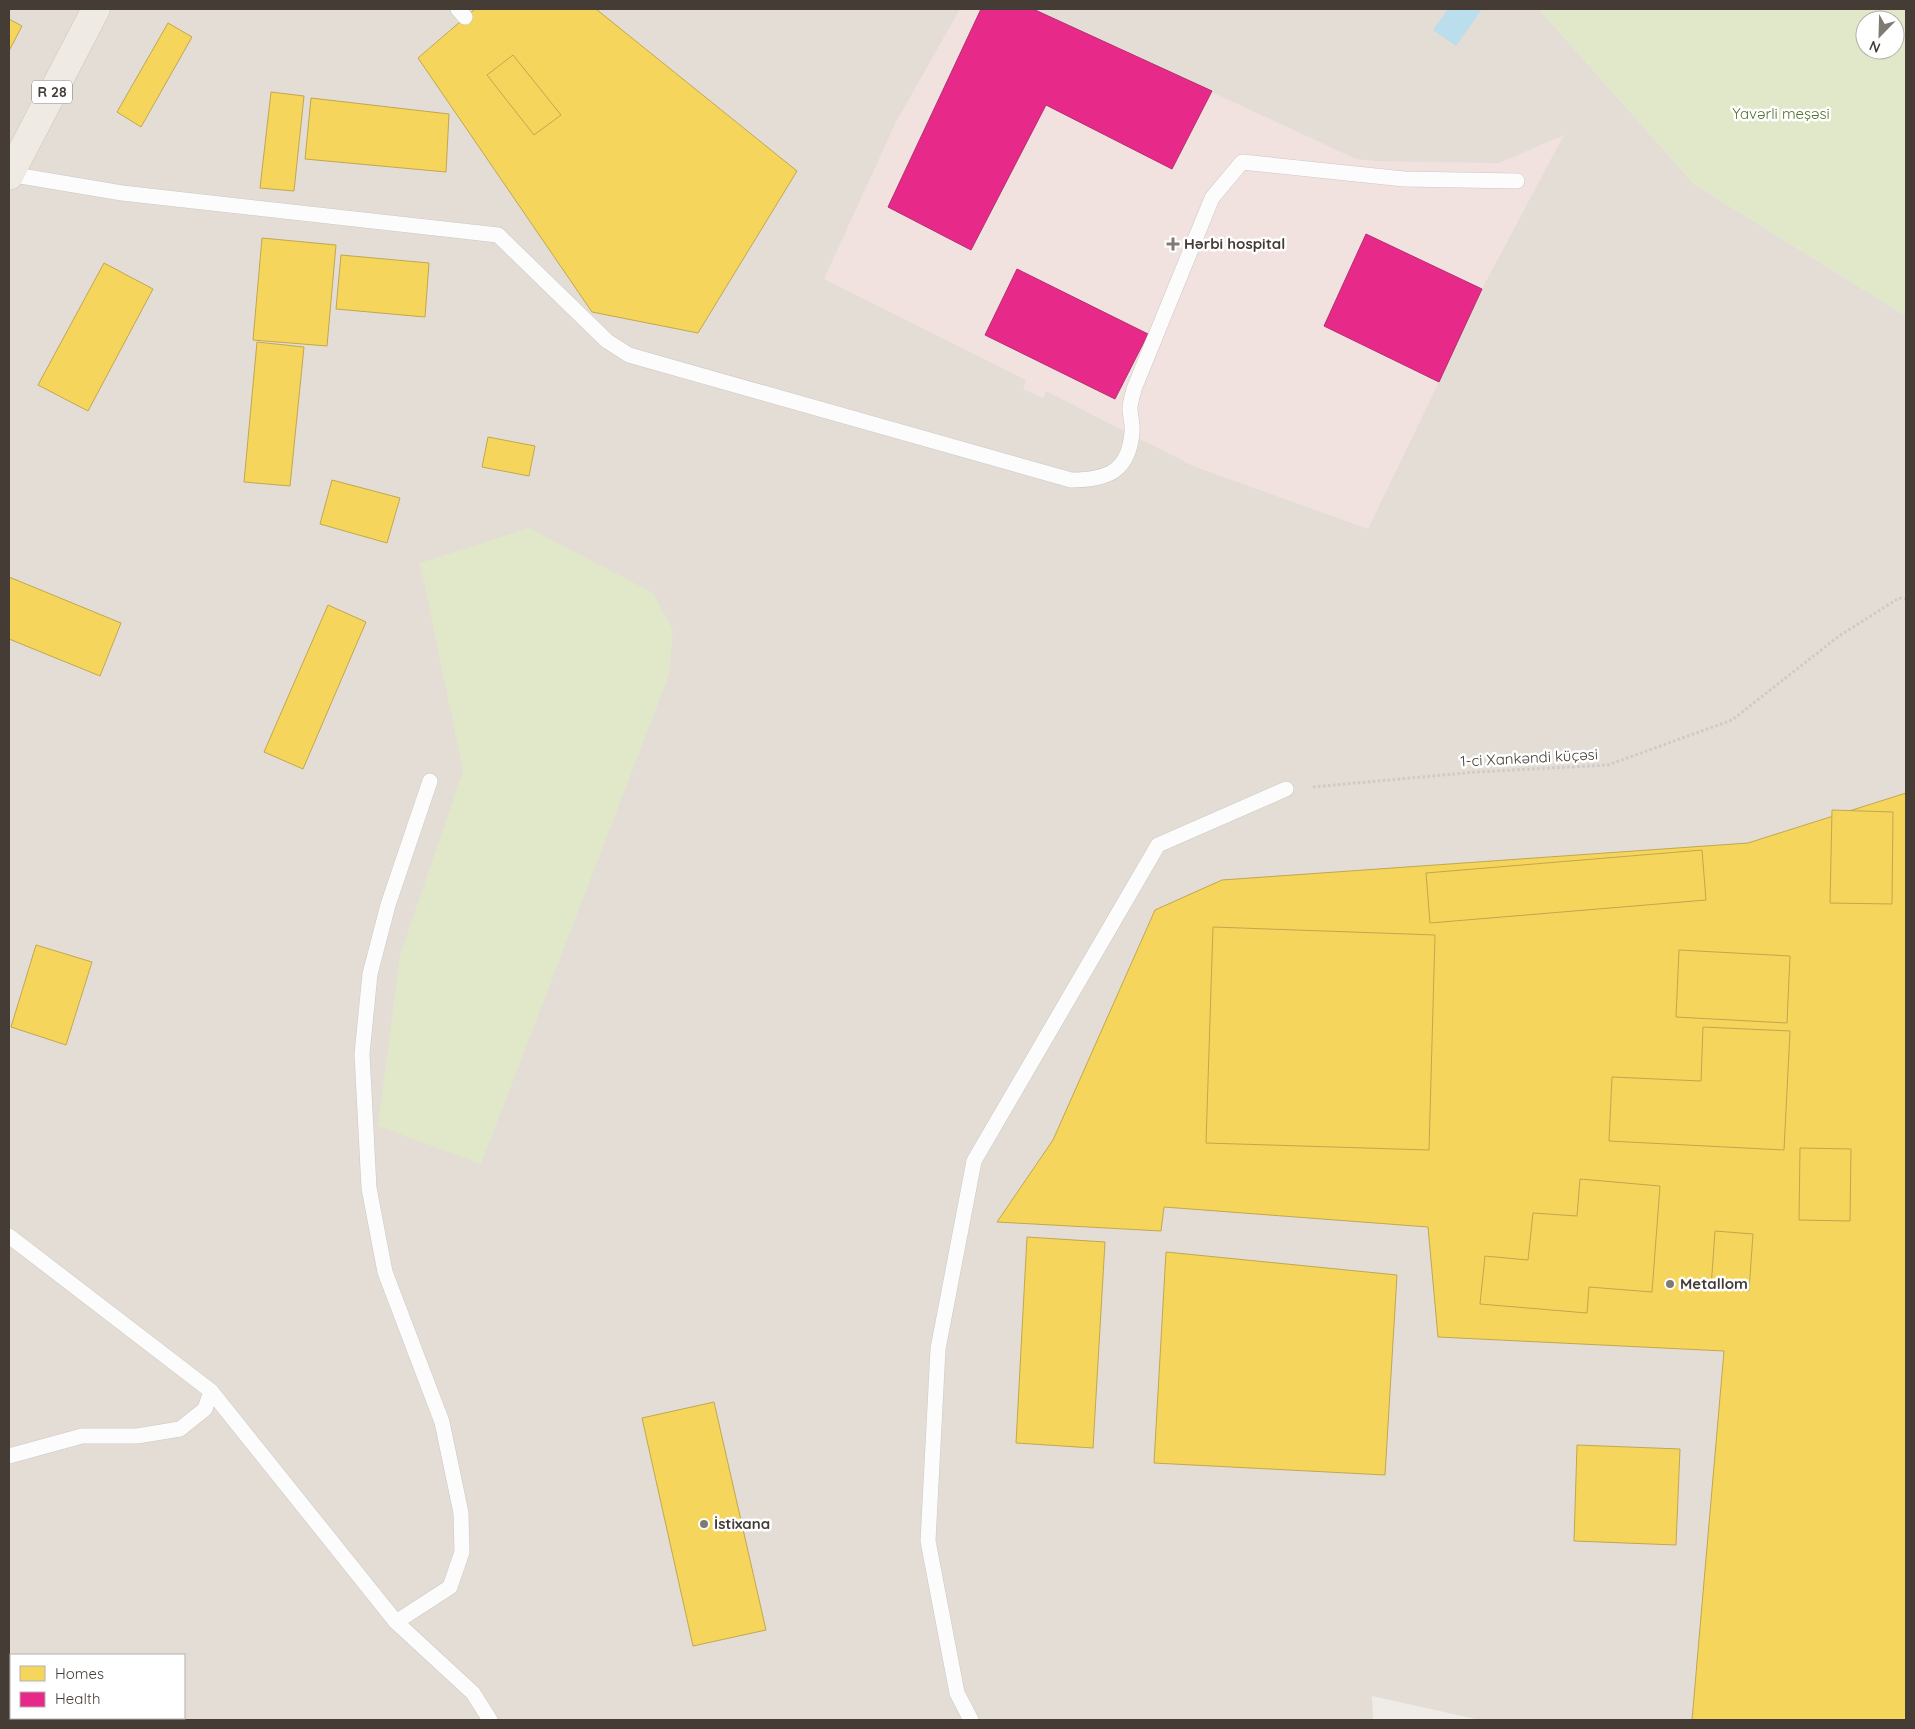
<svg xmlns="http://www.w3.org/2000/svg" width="1915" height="1729" viewBox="0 0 1915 1729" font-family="Quicksand,sans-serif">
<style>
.residential{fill:#e3ddd6;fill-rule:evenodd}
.medical{fill:#f1e2e0}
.green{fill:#e0e8c9;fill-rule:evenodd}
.water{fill:#badeeb}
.homes{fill:#f6d55c;stroke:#c1a750}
.health{fill:#e7298a;stroke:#b62f70}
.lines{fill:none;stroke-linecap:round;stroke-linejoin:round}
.lane-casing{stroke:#cbc8c4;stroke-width:16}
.primary-casing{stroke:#d0c5b6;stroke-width:29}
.path{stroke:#cdcac7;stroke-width:3;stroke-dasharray:2.5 2.5;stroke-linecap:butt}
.lane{stroke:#fdfcfc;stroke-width:15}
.primary{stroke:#efeae3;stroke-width:28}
.poi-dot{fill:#807a74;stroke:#fff;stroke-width:2}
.labels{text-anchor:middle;stroke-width:5;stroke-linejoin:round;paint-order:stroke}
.shield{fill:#fff;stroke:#7c7672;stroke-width:1}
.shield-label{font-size:14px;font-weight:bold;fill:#443c35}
.park-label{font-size:15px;fill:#50722c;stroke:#fff}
.poi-label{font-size:15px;font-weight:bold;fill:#443c35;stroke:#fff;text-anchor:start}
.street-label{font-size:15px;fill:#443c35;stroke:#fff}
</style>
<rect width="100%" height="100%" fill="#efece8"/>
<path class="residential" d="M9,9H1539L1694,184L1906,316V1720H1480L1372,1696L1373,1720H9ZM11,1655H184V1718H11Z"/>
<path class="medical" d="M960,9H1033L1356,159L1376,161L1499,163L1564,135L1482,289L1439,382L1368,529L1193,466L1046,391L1043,398L1023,389L1026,380L824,279L896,122Z"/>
<g class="green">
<path d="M1539,9H1906V316L1694,184ZM1865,20H1895V50H1865Z"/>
<path d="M529,528L653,593L673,630L669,675L481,1164L378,1126L400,955L463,771L420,563Z"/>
</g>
<path class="water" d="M1448,9H1482L1456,46L1433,30Z"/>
<g class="homes">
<path d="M475,9H596L797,171L698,333L592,312L418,58Z"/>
<path d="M9,19L22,26L9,51Z"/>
<path d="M168,23L192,37L141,127L117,112Z"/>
<path d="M513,55L561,115L534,135L487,75Z"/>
<path d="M271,92L304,96L294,191L260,188Z"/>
<path d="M311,98L449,114L446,172L305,159Z"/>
<path d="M262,238L336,245L327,346L253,340Z"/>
<path d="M341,255L429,263L425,317L336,309Z"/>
<path d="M104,263L153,289L88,411L38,385Z"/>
<path d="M257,342L304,347L290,486L244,482Z"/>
<path d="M488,437L535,446L529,476L482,467Z"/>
<path d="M332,480L400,498L387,543L320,524Z"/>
<path d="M9,577L121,623L100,676L9,639Z"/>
<path d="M328,605L366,622L303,769L264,752Z"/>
<path d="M1906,793V1720H1692L1724,1351L1438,1337L1428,1227L1164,1207L1161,1231L997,1222L1053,1140L1155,910L1222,880L1748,843Z"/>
<path d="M1832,810L1893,812L1892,904L1830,903Z"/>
<path d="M1702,850L1706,900L1430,923L1426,873Z"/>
<path d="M1213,927L1435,935L1429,1150L1206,1143Z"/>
<path d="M36,945L92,962L66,1045L11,1027Z"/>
<path d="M1679,950L1790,956L1787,1023L1676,1017Z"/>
<path d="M1703,1027L1790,1031L1784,1150L1609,1141L1612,1077L1701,1081Z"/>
<path d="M1800,1148L1851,1149L1850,1221L1799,1220Z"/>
<path d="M1580,1179L1660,1186L1652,1292L1589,1287L1587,1313L1480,1304L1485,1256L1528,1260L1533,1213L1577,1216Z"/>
<path d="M1715,1231L1753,1234L1749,1291L1711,1288Z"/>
<path d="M1027,1237L1105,1242L1093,1448L1016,1443Z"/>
<path d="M1166,1252L1397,1275L1385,1475L1154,1463Z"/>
<path d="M714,1402L766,1630L693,1646L642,1418Z"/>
<path d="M1577,1445L1680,1449L1676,1545L1574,1541Z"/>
</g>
<g class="health">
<path d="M981,9H1033L1212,91L1172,169L1046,105L971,250L888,207Z"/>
<path d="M1366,234L1482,289L1439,382L1324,326Z"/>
<path d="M1017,269L1148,334L1115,399L985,335Z"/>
</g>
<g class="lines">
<defs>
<g id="lane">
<path d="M458,9L465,17"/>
<path d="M9,174L122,193L498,235L607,341L629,355L1071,480C1108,480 1129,471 1132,432C1133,424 1130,416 1130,408C1130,402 1133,395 1134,389L1212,198L1242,162L1404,179L1517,181"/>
<path d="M9,1236L211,1391L396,1622L473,1693L490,1720"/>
<path d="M9,1456L82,1436H137L180,1429L205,1409L211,1391"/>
<path d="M396,1622L450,1587L462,1552L461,1513L442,1422L385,1272L369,1188L362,1054L370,974L388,905L430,781"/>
<path d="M971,1720L957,1693L928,1541L938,1349L974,1161L1158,845L1286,789"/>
</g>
<path id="primary" d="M9,176L96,9"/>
</defs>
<use href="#lane" class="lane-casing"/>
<use href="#primary" class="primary-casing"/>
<path class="path" d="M1313,787L1476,772L1608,765L1732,720L1839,636L1899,598L1906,599"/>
<use href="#lane" class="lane"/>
<use href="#primary" class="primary"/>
</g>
<g class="poi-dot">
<path d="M1170.5 236.5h5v5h5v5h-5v5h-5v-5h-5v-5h5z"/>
<circle cx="1670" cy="1284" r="5"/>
<circle cx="704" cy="1524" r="5"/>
</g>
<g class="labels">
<rect class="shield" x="32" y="80.5" width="40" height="23" rx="4"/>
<g class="shield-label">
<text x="52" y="97">R 28</text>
</g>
<g class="park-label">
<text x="1781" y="119">Yavərli meşəsi</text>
</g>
<g class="poi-label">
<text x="1184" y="249">Hərbi hospital</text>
<text x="1680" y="1289">Metallom</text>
<text x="714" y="1529">İstixana</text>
</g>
<g class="street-label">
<text transform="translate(1529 758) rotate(-3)" y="5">1-ci Xankəndi küçəsi</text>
</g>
</g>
<rect width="1915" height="1729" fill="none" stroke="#443c35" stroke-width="20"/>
<rect x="10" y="1654" width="175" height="65" fill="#ffffff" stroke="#b4b1ae"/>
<rect x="20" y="1666" width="25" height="15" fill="#f6d55c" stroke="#b4b1ae"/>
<text x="55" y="1679" font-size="15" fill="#443c35">Homes</text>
<rect x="20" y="1692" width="25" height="15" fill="#e7298a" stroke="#b4b1ae"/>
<text x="55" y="1704" font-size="15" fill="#443c35">Health</text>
<g transform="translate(1880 35) rotate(203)"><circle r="24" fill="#ffffff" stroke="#b4b1ae"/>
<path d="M0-4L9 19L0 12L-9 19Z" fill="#807a74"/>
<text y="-8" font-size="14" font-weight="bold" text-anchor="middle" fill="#443c35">N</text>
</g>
</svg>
